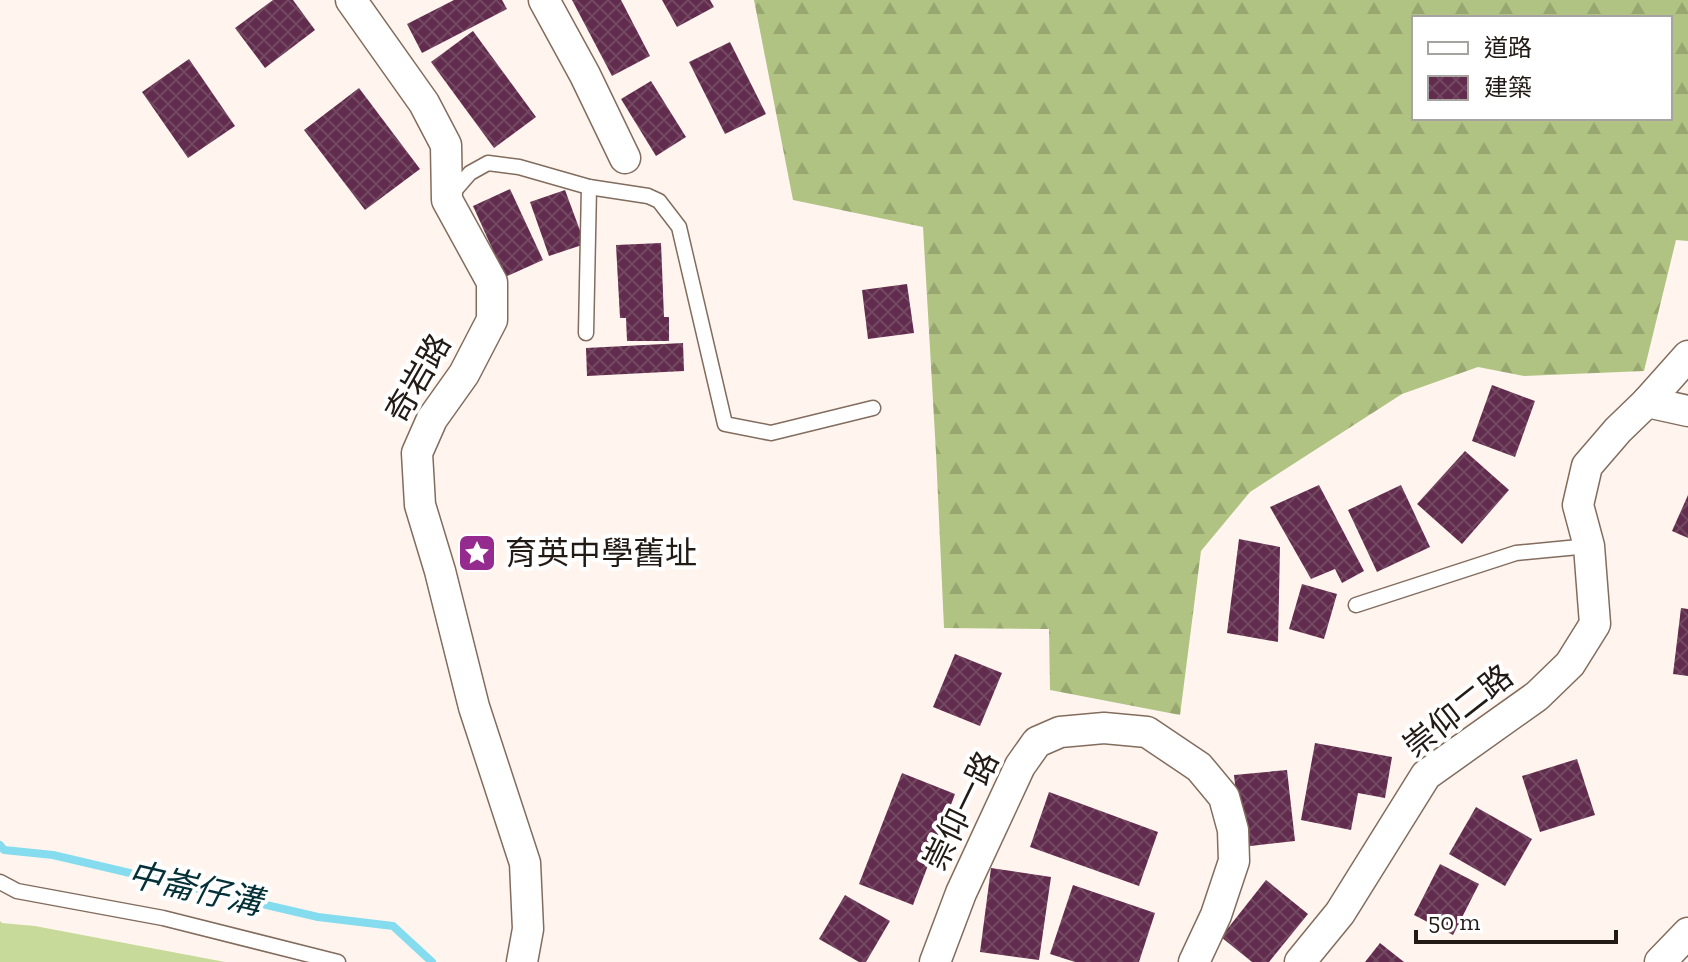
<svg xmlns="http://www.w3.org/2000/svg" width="1688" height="962" viewBox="0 0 1688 962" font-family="'Zilla Slab','Noto Sans TC',serif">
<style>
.forest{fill:url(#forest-firs);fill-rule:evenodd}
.park{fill:#c7da9a}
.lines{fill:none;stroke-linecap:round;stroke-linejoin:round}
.stream{stroke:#84dcee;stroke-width:8}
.building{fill:url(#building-cross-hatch)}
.lane-casing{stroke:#826c5d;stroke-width:17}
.street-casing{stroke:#826c5d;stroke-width:33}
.lane{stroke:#fff;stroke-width:14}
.street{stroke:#fff;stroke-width:30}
.labels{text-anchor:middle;stroke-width:8;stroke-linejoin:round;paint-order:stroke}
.street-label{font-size:32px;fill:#221a14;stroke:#fff}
.poi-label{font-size:32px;fill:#221a14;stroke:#fff;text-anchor:start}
.water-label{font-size:34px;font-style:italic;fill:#043138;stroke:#fff}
</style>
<defs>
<pattern id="forest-firs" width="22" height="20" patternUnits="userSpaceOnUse" patternTransform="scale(2)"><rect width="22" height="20" fill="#b0c382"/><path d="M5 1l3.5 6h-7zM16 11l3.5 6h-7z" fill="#97a76f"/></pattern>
<pattern id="building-cross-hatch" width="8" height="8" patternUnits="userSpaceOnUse" patternTransform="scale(2)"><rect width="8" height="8" fill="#612c4d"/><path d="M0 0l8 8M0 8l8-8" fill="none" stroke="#734862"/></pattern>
</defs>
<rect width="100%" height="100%" fill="#fff5ee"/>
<path class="forest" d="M754,0H1688V241L1676,240L1644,371L1524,376L1478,367L1402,394L1250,492L1201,551L1180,715L1050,690L1049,629L944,628L936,453L923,227L793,200ZM1414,18H1670V118H1414Z"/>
<path class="park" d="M0,921L2,923L35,926L225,962H0Z"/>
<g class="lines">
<path class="stream" d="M0,845L4,850L53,855L318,917L393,926L432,962"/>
</g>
<g class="building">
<path d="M273,0H293L315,30L265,68L235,28Z"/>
<path d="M454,0H502L507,9L422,53L407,24Z"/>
<path d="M572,0H621L650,56L612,76Z"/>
<path d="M662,0H710L714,7L677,27Z"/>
<path d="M473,31L536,117L494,148L431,62Z"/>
<path d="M730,42L766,114L725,134L689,62Z"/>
<path d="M189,59L235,126L188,158L142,92Z"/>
<path d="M651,81L686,137L656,156L621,99Z"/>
<path d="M359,88L420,169L365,210L304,130Z"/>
<path d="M510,189L543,260L505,277L473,206Z"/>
<path d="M565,190L585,244L549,256L530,202Z"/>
<path d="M661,243L664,317H669V341H627L626,318H620L616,245Z"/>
<path d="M907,284L914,333L868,339L862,290Z"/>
<path d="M683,343L684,371L587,376L586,348Z"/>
<path d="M1492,385L1535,401L1515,457L1472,441Z"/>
<path d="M1465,451L1509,490L1462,544L1417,504Z"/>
<path d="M1319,485L1364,571L1342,583L1335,569L1311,579L1270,507Z"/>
<path d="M1401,485L1430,547L1377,572L1348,510Z"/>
<path d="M1688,495V538L1672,531Z"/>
<path d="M1239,539L1280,547L1278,642L1227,633Z"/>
<path d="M1302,584L1337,594L1324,639L1289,629Z"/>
<path d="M1681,608L1688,609V676L1673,674Z"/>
<path d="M955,654L1002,673L980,726L933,707Z"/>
<path d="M1315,743L1392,757L1385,798L1358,793L1351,830L1301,820Z"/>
<path d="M1577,759L1595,815L1540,832L1522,776Z"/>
<path d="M1287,770L1295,841L1242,847L1234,775Z"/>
<path d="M902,773L955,794L913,905L859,884Z"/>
<path d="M1049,792L1158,832L1139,886L1030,847Z"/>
<path d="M1476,807L1532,839L1505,886L1449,854Z"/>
<path d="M1440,864L1479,884L1453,935L1414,915Z"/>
<path d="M991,868L1051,877L1039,960L980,952Z"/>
<path d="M1266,880L1308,914L1269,962H1252L1221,937Z"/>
<path d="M1073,885L1155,913L1139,962H1075L1050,954Z"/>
<path d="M845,895L890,921L866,962H859L819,939Z"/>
<path d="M1380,943L1404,962H1365Z"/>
</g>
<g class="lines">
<defs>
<g id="lane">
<path d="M450,196L470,173L488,163L519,167L589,187L648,196L659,201L679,227L725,424L771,433L873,408"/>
<path d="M586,333L589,187"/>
<path d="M1356,605L1516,553L1589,546"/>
<path d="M0,882L17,891L163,918L338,962"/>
</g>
<g id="street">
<path d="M351,0L424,103L446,145L447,200L492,282V320L464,374L432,419L417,453L420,505L440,571L474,707L525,863L528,929L522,962"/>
<path d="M544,0L585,75L625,158"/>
<path d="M1647,402L1688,411"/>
<path d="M935,962L961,893L1020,766L1037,742L1060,732L1104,728L1147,732L1199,767L1224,797L1233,830L1234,861L1216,915L1194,962"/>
<path d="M1300,962L1340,913L1426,775L1537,696L1570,664L1595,624L1589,546L1578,505L1587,466L1618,430L1647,402L1688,356"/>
<path d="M1660,962L1688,933"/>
</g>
</defs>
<use href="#lane" class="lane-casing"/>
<use href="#street" class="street-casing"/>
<use href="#lane" class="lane"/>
<use href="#street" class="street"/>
</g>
<defs>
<symbol id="sight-square" viewBox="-11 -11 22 22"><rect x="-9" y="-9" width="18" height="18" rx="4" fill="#952b8e" stroke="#fff"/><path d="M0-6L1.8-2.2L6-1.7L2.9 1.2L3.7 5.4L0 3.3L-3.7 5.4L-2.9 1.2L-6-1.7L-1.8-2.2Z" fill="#fff"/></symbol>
</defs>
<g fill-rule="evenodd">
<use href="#sight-square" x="455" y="531" width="44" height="44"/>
</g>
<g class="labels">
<g class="street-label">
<text transform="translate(418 378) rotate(-60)" y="11">奇岩路</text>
<text transform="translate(1458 711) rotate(-38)" y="11">崇仰二路</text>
<text transform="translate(961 811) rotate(-64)" y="11">崇仰一路</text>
</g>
<g class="poi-label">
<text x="505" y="564">育英中學舊址</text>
</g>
<g class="water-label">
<text transform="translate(195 888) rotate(13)" y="12">中崙仔溝</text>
</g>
</g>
<rect x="1412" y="16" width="260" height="104" fill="#ffffff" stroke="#a7a3a1" stroke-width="2"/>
<rect x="1428" y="42" width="40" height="12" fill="#ffffff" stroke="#a7a3a1" stroke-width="2"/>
<text x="1484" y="56" font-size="24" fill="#221a14">道路</text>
<rect x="1428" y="76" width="40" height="24" fill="url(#building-cross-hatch)" stroke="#a7a3a1" stroke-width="2"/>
<text x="1484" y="96" font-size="24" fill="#221a14">建築</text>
<path d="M1416 930v12h200v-12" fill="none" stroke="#221a14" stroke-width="4"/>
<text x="1428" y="930" font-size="24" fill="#221a14" stroke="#ffffff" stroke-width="6" paint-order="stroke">50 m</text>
</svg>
